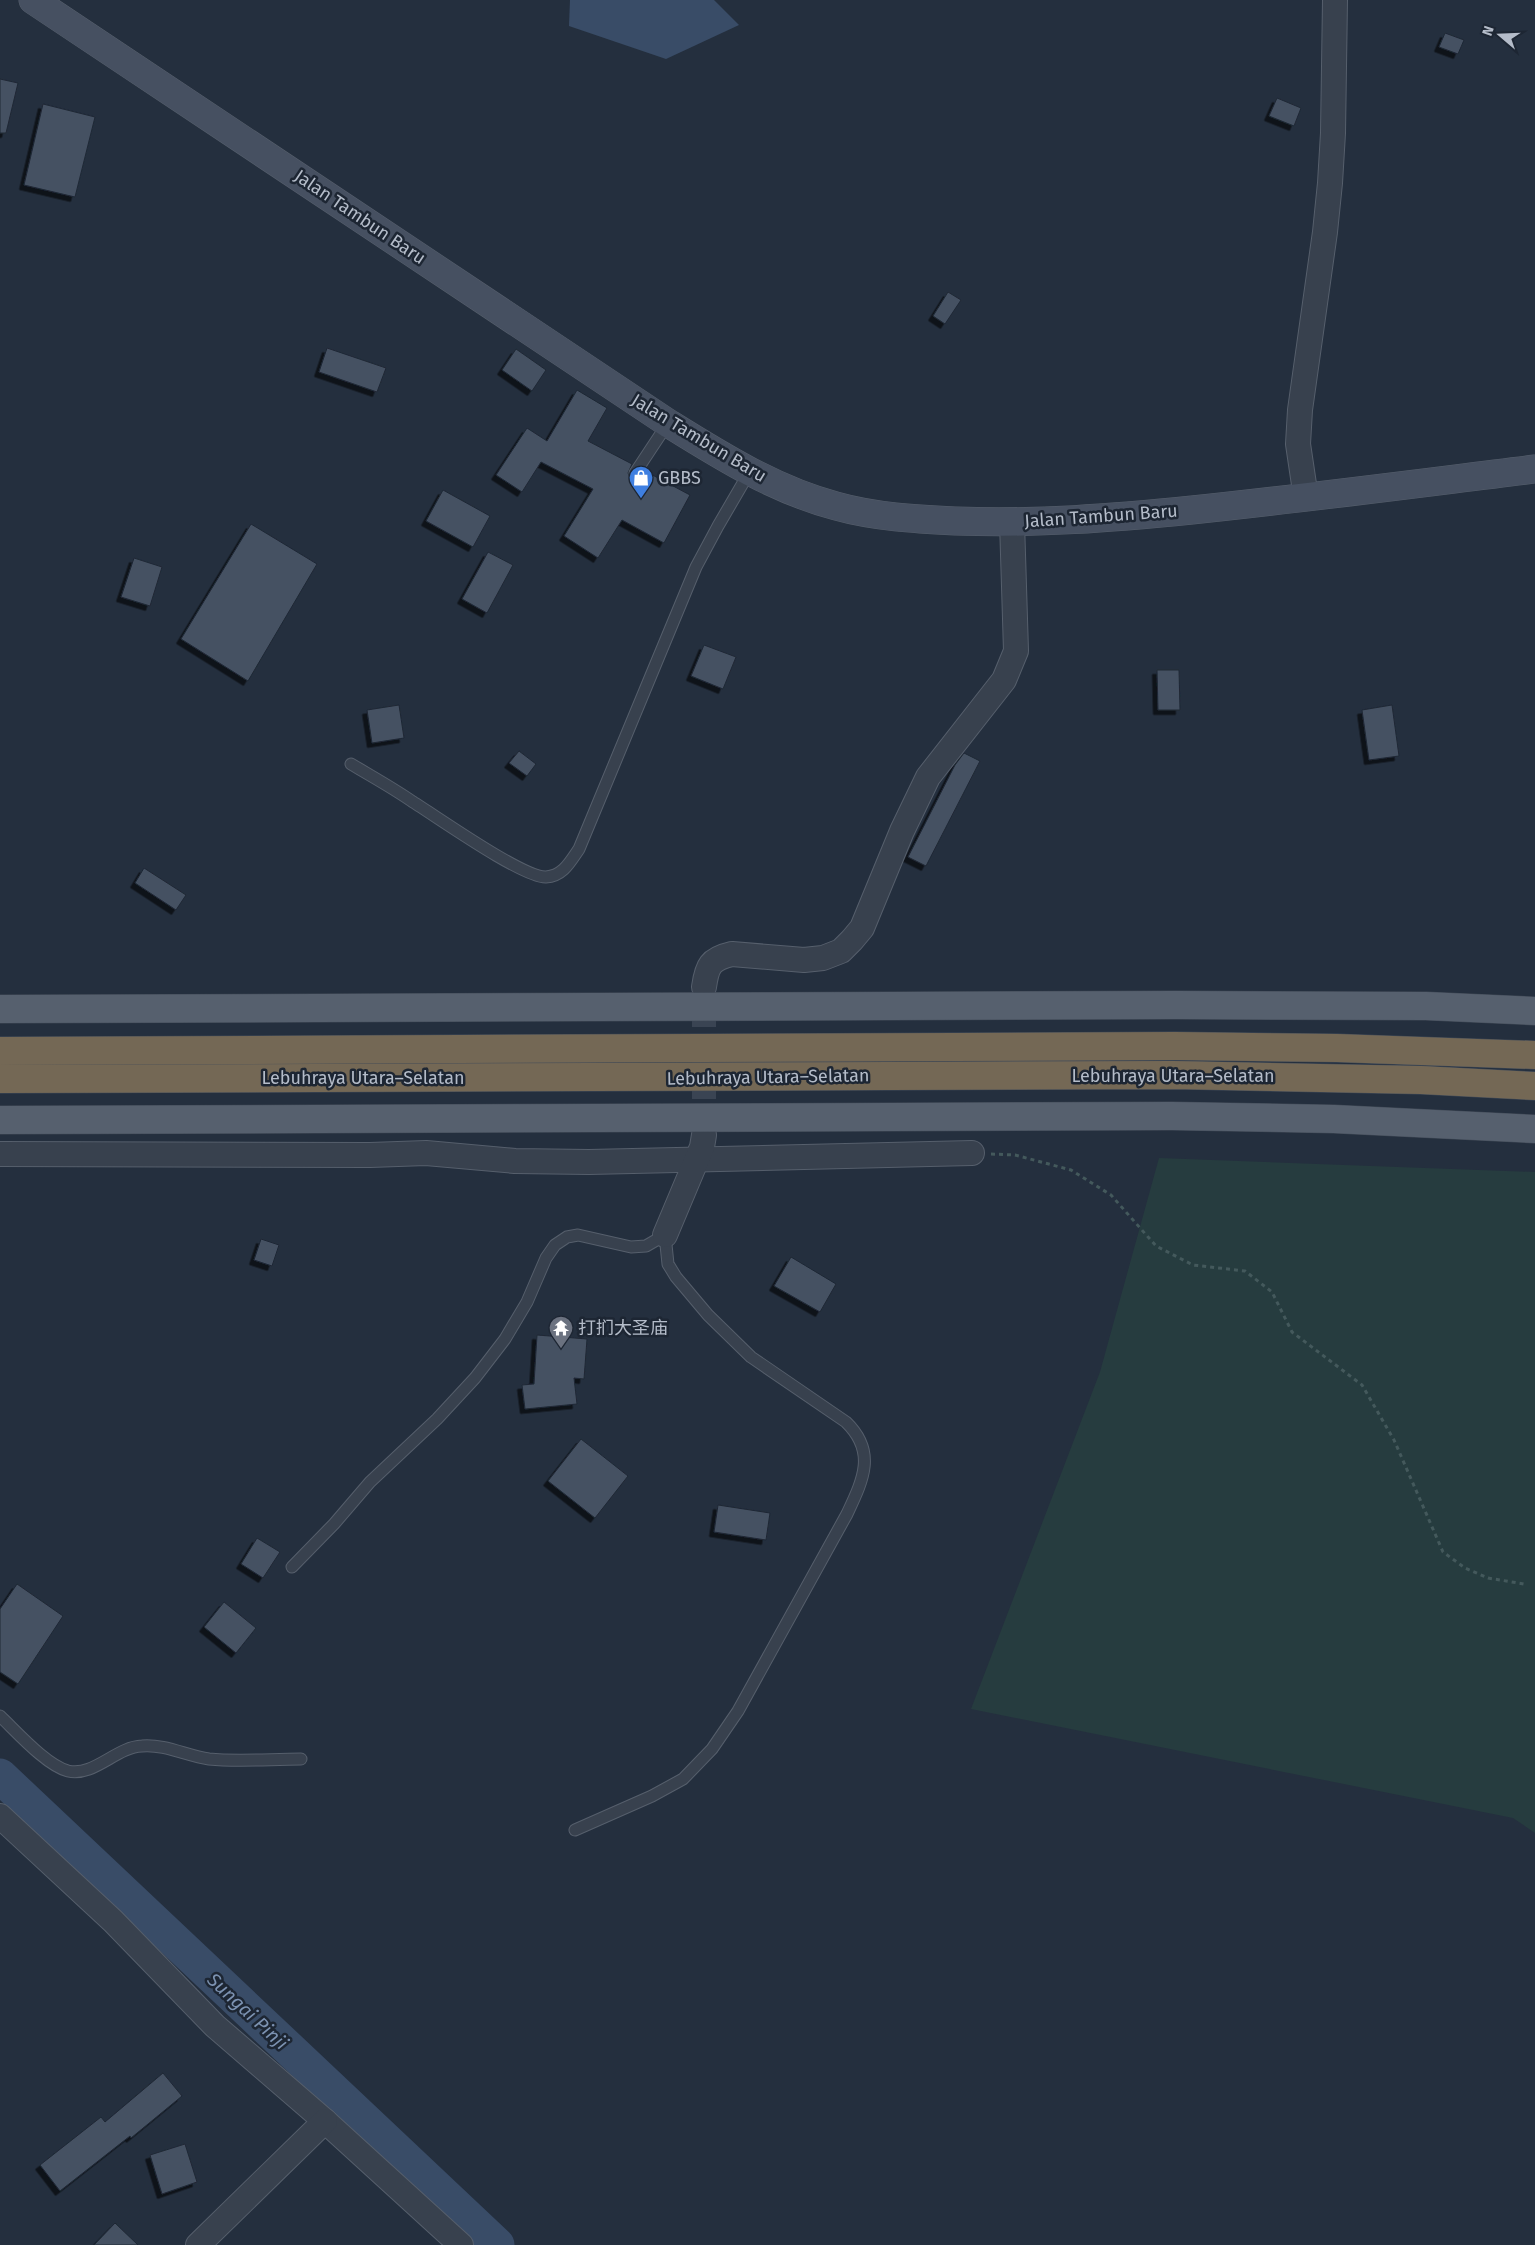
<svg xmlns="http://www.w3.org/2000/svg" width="1535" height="2245" viewBox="0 0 1535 2245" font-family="'Fira Sans','Noto Sans SC',sans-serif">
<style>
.green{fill:#263c3f}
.water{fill:#394c67}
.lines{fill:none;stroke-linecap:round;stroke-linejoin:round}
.river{stroke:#394c67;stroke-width:35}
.building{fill:#455162;stroke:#1f2835;filter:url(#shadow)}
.minor-tunnel{stroke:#3a4453;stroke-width:24;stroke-dasharray:24 12;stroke-linecap:butt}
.service-casing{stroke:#565f6c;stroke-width:13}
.minor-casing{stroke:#565f6c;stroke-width:26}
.secondary-casing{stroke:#565f6c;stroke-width:29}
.primary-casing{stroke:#414a57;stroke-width:29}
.motorway-casing{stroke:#434c59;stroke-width:29}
.path{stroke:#44595c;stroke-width:3;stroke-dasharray:4 4;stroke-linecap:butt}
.service{stroke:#38414e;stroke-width:11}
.minor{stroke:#38414e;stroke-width:24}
.secondary{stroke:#465061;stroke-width:28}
.primary{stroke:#56606e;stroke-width:28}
.motorway{stroke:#746855;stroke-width:28}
.labels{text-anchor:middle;stroke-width:5;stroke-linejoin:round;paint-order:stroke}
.street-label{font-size:18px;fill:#b4bcc9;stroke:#1d2633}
.poi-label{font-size:18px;fill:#b4bcc9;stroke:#1d2633;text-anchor:start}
.water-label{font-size:19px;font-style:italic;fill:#7c92b1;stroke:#1d2633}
</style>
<defs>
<filter id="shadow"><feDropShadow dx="-4.5" dy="4.5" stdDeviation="0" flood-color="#0009"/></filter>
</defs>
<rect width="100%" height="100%" fill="#242f3e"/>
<path class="green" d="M1159,1158L1535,1172V1833L1513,1818L971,1709L1100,1372Z"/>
<path class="water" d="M570,0H714L739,25L666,59L569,26Z"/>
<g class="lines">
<path class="river" d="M0,1776L497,2245"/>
</g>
<g class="building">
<path d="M1445,33L1464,40L1458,54L1439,47Z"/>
<path d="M0,79L18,83L6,133H0Z"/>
<path d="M1277,98L1301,108L1294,126L1269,116Z"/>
<path d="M43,104L95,117L75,197L24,185Z"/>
<path d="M948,292L961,300L945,324L933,316Z"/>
<path d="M327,348L386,368L377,392L319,372Z"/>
<path d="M516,349L546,370L532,391L502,370Z"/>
<path d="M577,390L607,408L588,441L632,464L628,473L631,479H639L645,471L690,495L664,543L622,520L598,558L564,536L593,489L541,462L522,492L496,475L527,428L547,441Z"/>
<path d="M443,490L490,516L473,547L426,521Z"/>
<path d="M251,524L317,564L248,681L181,639Z"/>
<path d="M488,552L513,565L487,613L462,599Z"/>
<path d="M134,558L162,567L150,606L121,597Z"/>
<path d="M704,645L736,657L723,689L691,676Z"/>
<path d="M1157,670H1179L1180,710H1158Z"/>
<path d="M399,705L404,738L372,743L367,710Z"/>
<path d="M1392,705L1399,756L1369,760L1362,710Z"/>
<path d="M519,751L536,764L527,776L509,763Z"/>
<path d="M964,753L980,761L926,866L908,857L955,765Z"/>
<path d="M144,868L186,895L176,910L135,883Z"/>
<path d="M261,1239L279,1245L272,1266L254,1260Z"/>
<path d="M791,1257L836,1284L820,1312L774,1286Z"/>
<path d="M537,1335L587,1339L584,1379L574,1378L577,1404L525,1409L522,1385L534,1384Z"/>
<path d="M581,1439L628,1476L595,1518L548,1481Z"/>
<path d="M718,1505L770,1513L766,1540L714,1532Z"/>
<path d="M257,1538L280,1552L263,1578L241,1564Z"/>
<path d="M17,1584L63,1616L18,1684L0,1672V1609Z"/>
<path d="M224,1602L256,1628L236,1653L204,1627Z"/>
<path d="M163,2073L182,2096L131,2138L130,2136L60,2191L40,2165L101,2117L105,2122Z"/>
<path d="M185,2144L197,2182L162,2194L150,2155Z"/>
<path d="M115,2223L138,2245H94Z"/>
</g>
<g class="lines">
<path class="minor-tunnel" d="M704,1135V989"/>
<defs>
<g id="service">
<path d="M635,473L668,423"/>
<path d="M351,764C371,776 393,788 413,802C436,816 523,878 546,877C563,876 570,862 579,849L696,567L718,526L750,471"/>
<path d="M292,1567L334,1524L370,1482L437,1419L475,1378L505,1339L527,1302L546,1258L555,1245L567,1237L578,1235L631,1247L646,1246L665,1235L668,1264L676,1277L708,1315L751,1357L846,1422C877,1452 863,1480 847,1514L738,1711L712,1749L683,1779L652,1796L575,1830"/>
<path d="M0,1716C17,1732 46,1765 68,1771C94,1777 116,1747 142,1746C165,1744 187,1756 209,1759C239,1762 271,1759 301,1759"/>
</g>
<g id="minor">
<path d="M1306,498L1298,444L1300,410L1325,232L1330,183L1333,133L1335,0"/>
<path d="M704,987C707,966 710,959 732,954L804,960L823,958L841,951L852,940L862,928L902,831L928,777L1004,680L1016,651L1012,522"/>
<path d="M0,1154L370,1155L426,1153L515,1161L589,1162L972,1153"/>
<path d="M665,1235L702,1147L704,1135"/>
<path d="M0,1816L113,1921L215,2026L325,2121L461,2245"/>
<path d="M198,2245L325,2121"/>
</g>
<path id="secondary" d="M33,0L668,423C721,456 775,490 836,506C875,517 916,519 956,521C1037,524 1112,518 1192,510C1307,498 1421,483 1535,469"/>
<g id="primary">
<path d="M0,1009L1176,1005L1426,1006L1535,1011"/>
<path d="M0,1120L1172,1116L1334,1119L1535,1129"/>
</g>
<g id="motorway">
<path d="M0,1051L1175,1046L1337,1048L1535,1055"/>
<path d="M0,1079L1173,1075L1421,1080L1535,1086"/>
</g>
</defs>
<use href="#service" class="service-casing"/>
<use href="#minor" class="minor-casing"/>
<use href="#secondary" class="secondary-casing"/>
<use href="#primary" class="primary-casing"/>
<use href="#motorway" class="motorway-casing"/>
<path class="path" d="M991,1154L1015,1155L1071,1170L1111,1195L1156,1246L1193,1265L1245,1271L1272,1292L1292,1332L1362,1385L1394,1440L1443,1552L1465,1568L1488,1578L1524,1584"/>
<use href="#service" class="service"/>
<use href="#minor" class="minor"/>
<use href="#secondary" class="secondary"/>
<use href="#primary" class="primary"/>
<use href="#motorway" class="motorway"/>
</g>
<defs>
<symbol id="shop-pin" viewBox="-11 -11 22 30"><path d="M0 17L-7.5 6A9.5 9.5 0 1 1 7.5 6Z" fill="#3f7fe0" stroke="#1d2633"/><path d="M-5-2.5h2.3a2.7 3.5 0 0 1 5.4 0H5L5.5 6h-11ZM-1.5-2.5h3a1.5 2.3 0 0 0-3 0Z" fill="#fff"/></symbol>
<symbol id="temple-pin" viewBox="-11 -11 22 30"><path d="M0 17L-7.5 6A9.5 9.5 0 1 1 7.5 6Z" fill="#6b7280" stroke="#1d2633"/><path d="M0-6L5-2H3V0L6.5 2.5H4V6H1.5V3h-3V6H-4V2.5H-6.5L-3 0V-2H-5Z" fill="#fff"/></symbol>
</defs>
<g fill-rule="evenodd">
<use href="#shop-pin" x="627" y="464" width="28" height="38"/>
<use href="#temple-pin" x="547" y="1314" width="28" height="38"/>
</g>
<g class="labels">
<g class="street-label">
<text transform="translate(360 217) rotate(34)" y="6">Jalan Tambun Baru</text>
<text transform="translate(699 438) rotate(31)" y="6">Jalan Tambun Baru</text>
<text transform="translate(1101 516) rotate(-4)" y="6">Jalan Tambun Baru</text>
<text x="1173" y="1082">Lebuhraya Utara–Selatan</text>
<text transform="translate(768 1077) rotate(-1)" y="6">Lebuhraya Utara–Selatan</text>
<text x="363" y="1084">Lebuhraya Utara–Selatan</text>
</g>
<g class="poi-label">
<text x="658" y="484">GBBS</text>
<text x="578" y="1334">打扪大圣庙</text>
</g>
<g class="water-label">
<text transform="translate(248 2011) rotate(43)" y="7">Sungai Pinji</text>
</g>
</g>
<g transform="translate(1500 35) rotate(289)" stroke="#1d2633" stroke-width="4" paint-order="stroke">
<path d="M0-4L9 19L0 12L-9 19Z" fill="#b4bcc9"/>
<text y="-8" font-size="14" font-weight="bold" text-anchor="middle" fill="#b4bcc9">N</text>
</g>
</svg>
